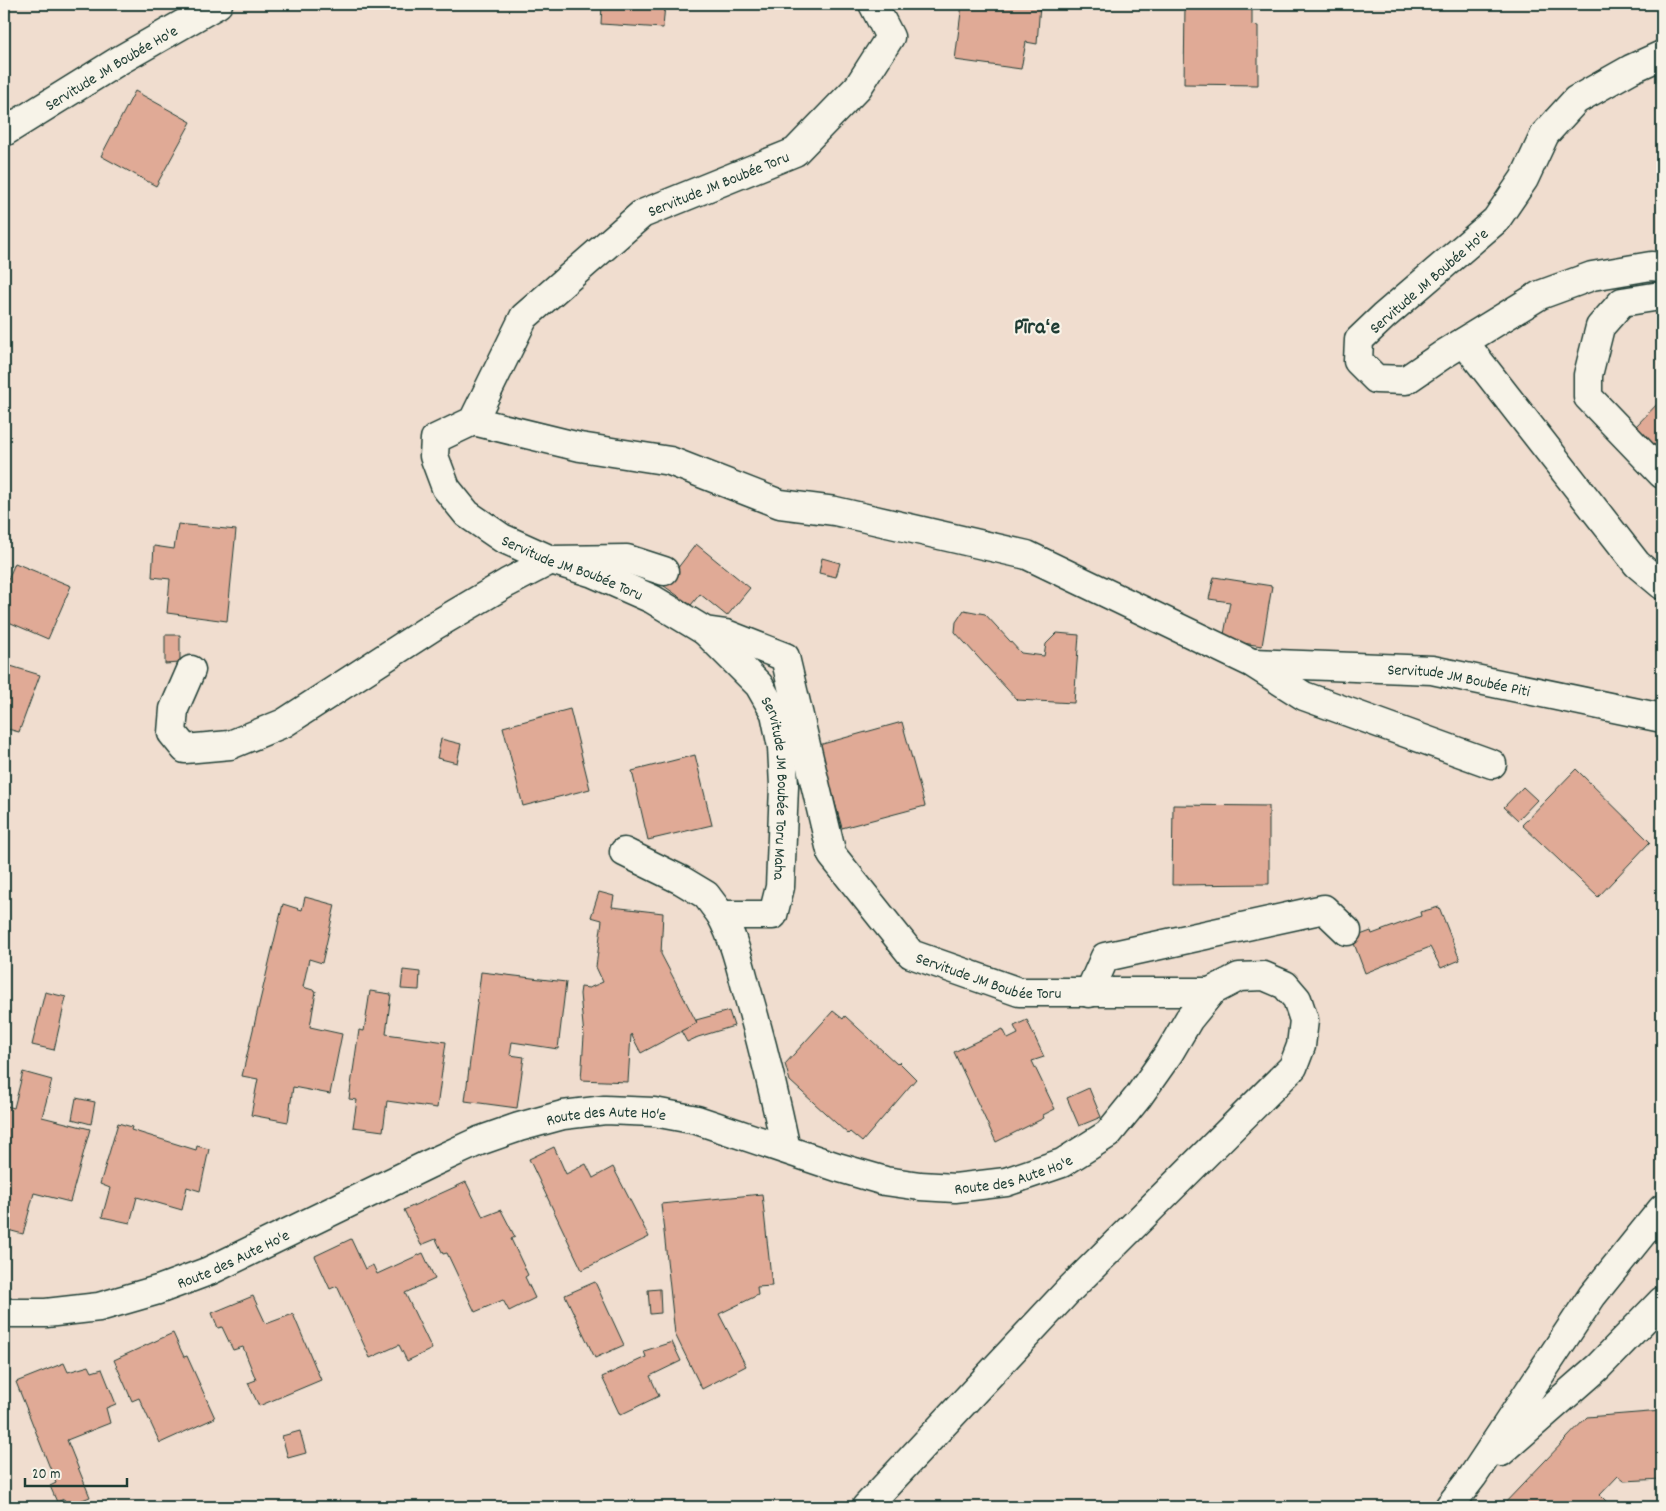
<svg xmlns="http://www.w3.org/2000/svg" width="1666" height="1511" viewBox="0 0 1666 1511" font-family="Dekko,sans-serif">
<style>
.building{fill:#e0aa96;stroke:#1f3d34}
.lines{fill:none;stroke-linecap:round;stroke-linejoin:round}
.minor-casing{stroke:#1f3d34;stroke-width:31}
.minor{stroke:#f7f3e8;stroke-width:28}
.labels{text-anchor:middle;stroke-width:4.5;stroke-linejoin:round;paint-order:stroke}
.street-label{font-size:16px;fill:#1f3d34;stroke:#f7f3e8}
.district-label{font-size:21px;font-weight:bold;fill:#1f3d34;stroke:#f7f3e8}
</style>
<rect width="100%" height="100%" fill="#f0ddcf"/>
<filter id="ink" filterUnits="userSpaceOnUse"><feTurbulence type="fractalNoise" baseFrequency=".02" numOctaves="2"/><feDisplacementMap in="SourceGraphic" scale="10" xChannelSelector="R" yChannelSelector="G"/><feConvolveMatrix kernelMatrix="1 2 1 2 8 2 1 2 1" color-interpolation-filters="sRGB"/></filter>
<g filter="url(#ink)">
<g class="building">
<path d="M602,4H665L663,28L601,24Z"/>
<path d="M962,4H1040L1037,44L1026,42L1021,69L955,60Z"/>
<path d="M1185,4H1252V25L1258,26V85L1184,84Z"/>
<path d="M135,91L191,122L156,186L101,156Z"/>
<path d="M1662,399V454L1635,427Z"/>
<path d="M178,524L236,530L227,621L167,613L170,579L152,577L154,546L174,549Z"/>
<path d="M696,544L750,588L727,616L700,594L691,605L664,586Z"/>
<path d="M822,558L840,563L836,577L819,573Z"/>
<path d="M15,563L71,586L48,639L4,620V589Z"/>
<path d="M1214,577L1272,586L1262,646L1223,640L1230,602L1209,599Z"/>
<path d="M964,610L985,614L1021,653L1044,656L1046,644L1057,633L1079,635L1074,703L1017,700L955,632L956,622Z"/>
<path d="M165,635H180V663L165,664Z"/>
<path d="M4,664L40,675L19,732L4,728Z"/>
<path d="M570,709L590,789L523,806L503,727Z"/>
<path d="M902,722L925,806L842,828L819,745Z"/>
<path d="M441,739L461,744L457,763L437,758Z"/>
<path d="M695,755L712,825L648,840L632,771Z"/>
<path d="M1576,769L1650,842L1598,897L1522,825Z"/>
<path d="M1523,787L1537,800L1518,820L1504,807Z"/>
<path d="M1173,805L1269,806V884L1172,885Z"/>
<path d="M599,892L614,896L612,907L663,913L661,954L697,1023L641,1053L631,1034L628,1082L581,1080L584,1036L580,994L581,987L589,988L603,982L596,967L602,920L591,917Z"/>
<path d="M305,897L335,905L322,963L309,959L303,987L316,991L310,1027L342,1034L330,1094L293,1087L288,1122L251,1115L258,1079L242,1076L283,904L302,910Z"/>
<path d="M1439,907L1460,960L1441,968L1430,947L1365,973L1352,938L1371,931L1372,934L1421,916L1420,912Z"/>
<path d="M403,970L420,972L419,990L401,989Z"/>
<path d="M481,972L566,982L558,1049L512,1042L510,1055L524,1057L517,1108L465,1101Z"/>
<path d="M370,991L391,994L386,1034L446,1042L437,1108L387,1101L383,1131L353,1127L357,1100L349,1099L359,1030L364,1031Z"/>
<path d="M45,992L66,997L54,1050L32,1045Z"/>
<path d="M729,1011L734,1026L698,1037L687,1042L681,1031L697,1023L696,1020Z"/>
<path d="M833,1011L843,1019L845,1016L897,1064L899,1062L916,1079L862,1142L850,1132L848,1134L790,1081L785,1064Z"/>
<path d="M1027,1020L1044,1057L1032,1061L1055,1109L1043,1115L1044,1118L996,1142L954,1052L1003,1029L1008,1039L1018,1034L1014,1026Z"/>
<path d="M23,1072L52,1080L42,1117L90,1129L70,1202L34,1193L23,1234L4,1229V1118L7,1106L14,1108Z"/>
<path d="M1089,1088L1101,1117L1079,1126L1067,1098Z"/>
<path d="M76,1098L95,1102L91,1124L72,1119Z"/>
<path d="M118,1123L132,1127L131,1130L196,1150L197,1146L209,1149L200,1191L187,1187L182,1210L137,1197L130,1223L102,1217L110,1188L100,1184Z"/>
<path d="M554,1147L566,1174L586,1164L593,1178L613,1167L649,1237L582,1270L529,1159Z"/>
<path d="M466,1182L483,1217L501,1210L515,1237L511,1239L528,1275L525,1277L535,1298L509,1311L503,1300L475,1312L447,1253L443,1254L436,1239L421,1245L404,1210Z"/>
<path d="M762,1194L772,1286L757,1287L758,1295L719,1314L746,1366L702,1389L675,1334L661,1204Z"/>
<path d="M351,1239L365,1269L373,1265L377,1274L423,1253L435,1279L405,1293L432,1349L407,1361L399,1345L370,1358L337,1286L330,1289L315,1256Z"/>
<path d="M595,1282L624,1345L595,1358L565,1295Z"/>
<path d="M660,1289L661,1313L650,1314L648,1290Z"/>
<path d="M253,1296L266,1324L293,1314L321,1380L259,1406L248,1383L256,1380L243,1347L233,1350L222,1327L218,1328L212,1313Z"/>
<path d="M173,1333L184,1357L187,1356L215,1418L160,1443L139,1398L132,1401L114,1360Z"/>
<path d="M672,1342L681,1361L650,1376L659,1396L620,1415L602,1377L646,1357L644,1351Z"/>
<path d="M64,1363L68,1372L89,1366L92,1372L102,1369L116,1404L106,1408L110,1423L67,1440L90,1497L67,1506L64,1499L57,1502L50,1486L56,1483L16,1382Z"/>
<path d="M1662,1411V1479L1624,1481L1618,1476L1600,1495L1612,1507H1501L1587,1417Z"/>
<path d="M300,1431L306,1453L288,1458L282,1436Z"/>
</g>
<g class="lines">
<defs>
<g id="minor">
<path id="s1" d="M873,4L890,37L858,87L795,152L642,214L524,317L473,421L435,439L434,456L446,488L467,514L502,538L551,560L593,573L652,599L705,631L726,634L785,657L832,855L911,954L1019,992H1211"/>
<path d="M1662,55L1631,69L1576,100L1545,134L1524,179L1496,220L1383,317L1359,340L1358,361L1376,379L1406,380L1444,354L1540,295L1592,276L1651,266L1662,267"/>
<path id="s2" d="M4,132L120,60L218,4"/>
<path d="M1662,297H1654L1622,302L1600,327L1588,375V397L1662,474"/>
<path d="M1464,342L1637,564L1662,585"/>
<path d="M473,421L580,447L670,461L780,504L835,511L1027,555L1252,663L1304,696L1492,764"/>
<path id="s3" d="M706,632L759,685L775,713L782,747L784,786L780,887L773,915H721C734,939 740,965 747,991C762,1043 775,1096 786,1149"/>
<path id="s4" d="M1254,663L1432,670L1662,718"/>
<path d="M191,670L174,709L172,733L185,749L230,745L284,723L434,626L507,583L551,560L627,559L664,571"/>
<path d="M624,852L681,880L706,895L721,915"/>
<path d="M1089,993L1105,957L1324,909L1347,931"/>
<path id="s5" d="M4,1313H46L99,1307L158,1290L209,1271L429,1164L479,1141L519,1127L563,1115L605,1110L654,1112L697,1120L837,1167L885,1181L920,1186L955,1188L1006,1182L1062,1163L1108,1134L1138,1097L1169,1053L1189,1019L1212,991L1239,977L1264,976L1285,985L1297,999L1304,1020L1301,1046L1293,1067L1067,1292L866,1507"/>
<path d="M1501,1452L1598,1367L1662,1301"/>
<path d="M1449,1507L1473,1476L1592,1296L1662,1209"/>
</g>
</defs>
<use href="#minor" class="minor-casing"/>
<use href="#minor" class="minor"/>
</g>
</g>
<g class="labels">
<g class="street-label">
<text dy="6" stroke="none"><textPath href="#s2" startOffset="125">Servitude JM Boubée Ho'e</textPath></text>
<text transform="translate(718 183) rotate(-22)" y="6">Servitude JM Boubée Toru</text>
<text transform="translate(1428 280) rotate(-41)" y="6">Servitude JM Boubée Ho'e</text>
<text dy="6" stroke="none"><textPath href="#s1" startOffset="870">Servitude JM Boubée Toru</textPath></text>
<text dy="6" stroke="none"><textPath href="#s4" startOffset="206">Servitude JM Boubée Piti</textPath></text>
<text dy="6" stroke="none"><textPath href="#s3" startOffset="182">Servitude JM Boubée Toru Maha</textPath></text>
<text dy="6" stroke="none"><textPath href="#s1" startOffset="1514">Servitude JM Boubée Toru</textPath></text>
<text dy="6" stroke="none"><textPath href="#s5" startOffset="642">Route des Aute Ho'e</textPath></text>
<text dy="6" stroke="none"><textPath href="#s5" startOffset="1062">Route des Aute Ho'e</textPath></text>
<text dy="6" stroke="none"><textPath href="#s5" startOffset="238">Route des Aute Ho'e</textPath></text>
</g>
<g class="district-label">
<text x="1037" y="333">Pīraʻe</text>
</g>
</g>
<rect width="1666" height="1511" fill="none" stroke="#f7f3e8" stroke-width="20"/>
<rect x="10" y="10" width="1646" height="1491" fill="none" stroke="#1f3d34" stroke-width="2" filter="url(#ink)"/>
<path d="M25 1478v8h102v-8" fill="none" stroke="#1f3d34" stroke-width="2.5"/>
<text x="32" y="1478" font-size="15" fill="#1f3d34" stroke="#f7f3e8" stroke-width="4" paint-order="stroke">20 m</text>
</svg>
